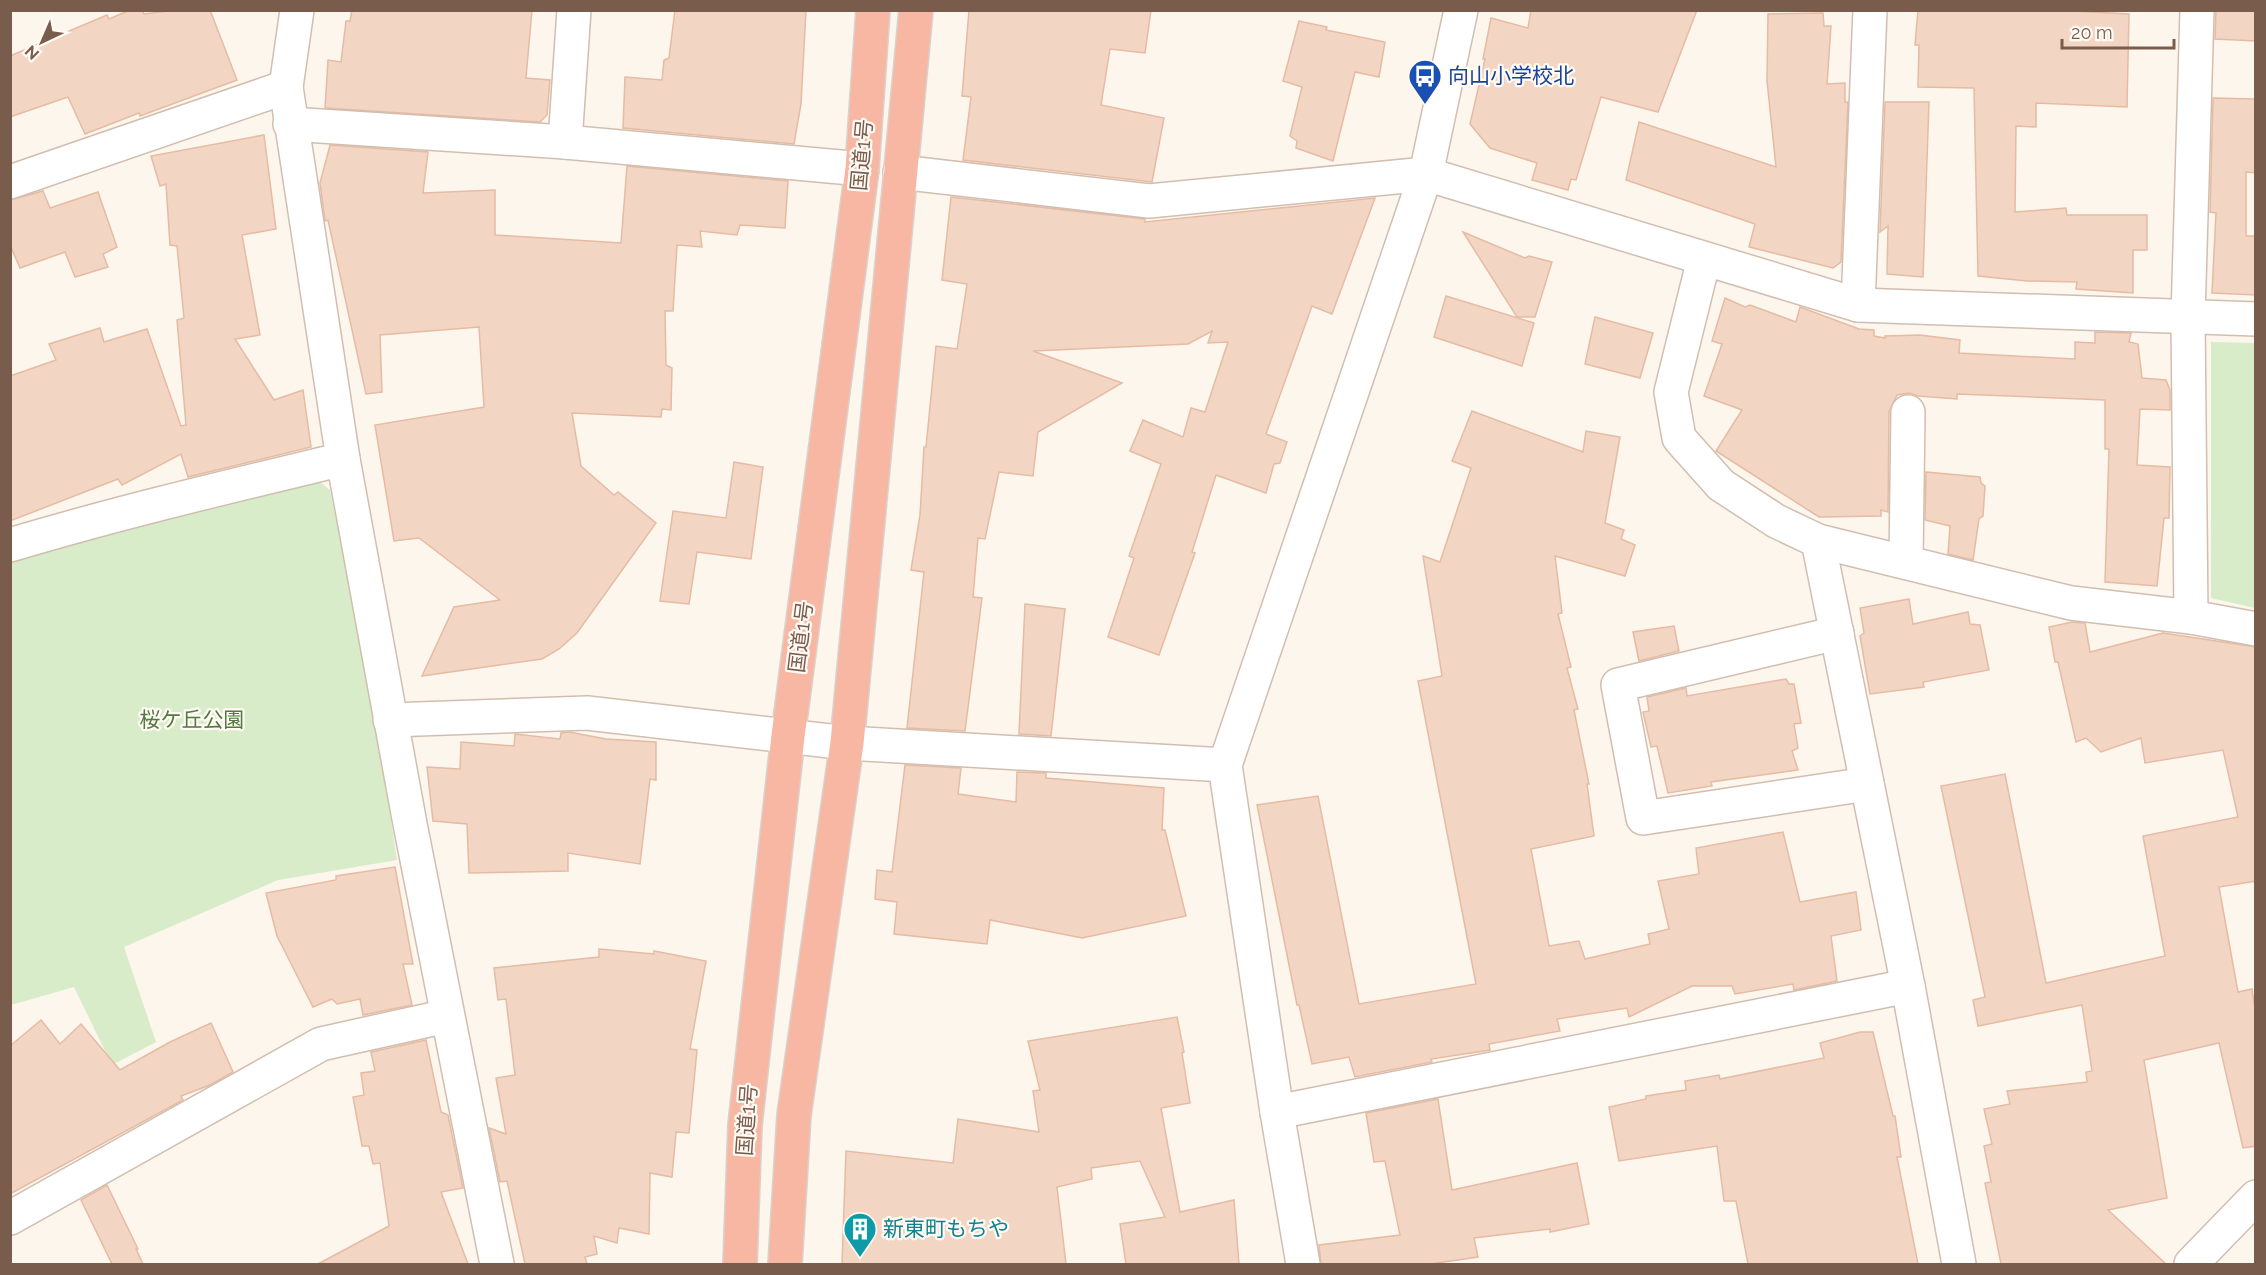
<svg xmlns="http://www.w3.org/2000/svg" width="2266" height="1275" viewBox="0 0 2266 1275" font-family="Raleway,'Noto Sans JP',sans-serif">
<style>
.green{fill:#d8ecc9}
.building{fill:#f3d5c3;stroke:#e6bba3;stroke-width:1.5}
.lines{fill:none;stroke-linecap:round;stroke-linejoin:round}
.minor-casing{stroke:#d1beb0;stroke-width:36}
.highway-casing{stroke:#dad1cd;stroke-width:36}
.minor{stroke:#fff;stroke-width:33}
.highway{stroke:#f7b7a3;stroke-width:33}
.labels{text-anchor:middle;stroke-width:4.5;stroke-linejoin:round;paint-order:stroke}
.transit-label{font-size:21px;fill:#164399;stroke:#fffaf3;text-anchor:start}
.street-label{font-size:21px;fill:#7a5c4d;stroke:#fffaf3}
.park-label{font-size:21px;fill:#537a41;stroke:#fffaf3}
.culture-label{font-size:21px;fill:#0d838f;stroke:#fffaf3;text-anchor:start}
</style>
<rect width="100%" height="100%" fill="#fdf6ec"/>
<g class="green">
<path d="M2211,342L2255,343V608L2211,598Z"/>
<path d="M316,479L330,490L370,681L397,860L278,880L124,947L156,1042L112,1065L74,987L11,1005V562L153,521Z"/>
</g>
<g class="building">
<path d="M130,10H142L144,14L176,10H210L237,80L140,116L139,113L85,134L68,97L10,117V56L107,15L109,19Z"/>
<path d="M352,10H532L526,78L550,80L547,115L540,122L325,108L328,60L341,62L346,21H350Z"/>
<path d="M675,10H806L801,104L794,144L623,128L625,77L662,80L664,60L669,58Z"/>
<path d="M969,10H1151L1145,53L1110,49L1101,105L1164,118L1152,182L963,160L971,97L962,96Z"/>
<path d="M1531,10H1697L1658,112L1601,97L1576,180L1571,179L1568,190L1532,180L1537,163L1490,148L1470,124L1485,59H1483L1491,18L1528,28Z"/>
<path d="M1918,10H2054L2129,14L2127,107L2036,103V127L2016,126L2015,212L2066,208L2067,215H2147V250H2133V293L2076,289L2077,282L2027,281L1978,276L1974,88L1918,87L1919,45H1915Z"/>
<path d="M2216,10H2256V41L2215,39Z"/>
<path d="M1823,13L1824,26H1831L1827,84L1845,83V102H1848L1841,262L1833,268L1749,247L1755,224L1626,180L1639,122L1776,167L1767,81L1768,14Z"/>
<path d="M1299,21L1327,27L1326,30L1385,42L1379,77L1355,72L1333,161L1296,148L1297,141L1290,136L1302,87L1283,81Z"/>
<path d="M2213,98L2256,99V173L2246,172V236H2256V295L2212,293L2216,213L2210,212Z"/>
<path d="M1885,102H1929L1923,277L1887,274L1888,226L1880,232Z"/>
<path d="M264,135L276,229L242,235L260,335L235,339L274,400L303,390L311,447L188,477L181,454L122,485L118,479L10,521V376L56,360L49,344L100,328L104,342L147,329L181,426L186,425L177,320L184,318L177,246L170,245L166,184L160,186L151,156Z"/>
<path d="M330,145L428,152L423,193L495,190V235L621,243L627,166L788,181L785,228L740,225L737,235L700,231L702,247L677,245L673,311H665L666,365L672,368L671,410L662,409L661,417L572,413L581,466L614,495L618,492L656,523L577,633L559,649L542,659L422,676L454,607L500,600L419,538L394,541L375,425L484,407L479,327L380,335L382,392L366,394L328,220L325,221L320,183Z"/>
<path d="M43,191L50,208L98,192L117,247L103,254L108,267L75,277L65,252L20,268L10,245V200Z"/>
<path d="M951,197L1145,219V222L1375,198L1332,314L1312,306L1266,434L1287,442L1280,463L1274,464L1266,493L1216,475L1192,552L1195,553L1159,655L1108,637L1134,558L1129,556L1161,464L1130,451L1143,420L1183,437L1191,408L1205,412L1228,342L1208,343L1212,331L1188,344L1033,351L1122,383L1038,432L1033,476L999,472L985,539L978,538L973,597L982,598L965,731L907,728L924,572L911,570L920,515L924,447H926L936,346L957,349L967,284L942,280Z"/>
<path d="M1463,232L1525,258L1529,256L1552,262L1535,317H1517Z"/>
<path d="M1446,296L1534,323L1522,366L1434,337Z"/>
<path d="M1725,298L1745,307L1750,305L1796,322L1800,307L1859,329L1874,330V336L1885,338V336L1920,335L1960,340L1959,353L2075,359V342L2095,343V332L2131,333L2129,342L2138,344L2142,378L2166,380L2170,390V410L2140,409L2137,465L2170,467L2169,518H2164L2157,586L2105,582L2109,449H2105V400L1957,394V399L1918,396L1909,393L1897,395L1889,412L1888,512L1881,510V516L1819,517L1716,451L1742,410L1704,396L1722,344L1712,341Z"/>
<path d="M1595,317L1653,333L1640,378L1585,364Z"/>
<path d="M1472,411L1583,452L1586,431L1620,437L1605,523L1624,530L1621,539L1635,545L1625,576L1555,556L1562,613L1558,614L1571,667L1567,668L1578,709L1574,710L1589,784H1587L1594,836L1531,849L1549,946L1579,941L1585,959L1650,944L1648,934L1669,929L1658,881L1699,874L1696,848L1783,832L1800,902L1856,892L1861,930L1831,936L1837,981L1794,990L1793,984L1735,994L1732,986H1692L1629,1017L1627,1008L1557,1019L1560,1031L1489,1044L1490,1050L1431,1059L1432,1062L1355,1077L1349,1057L1312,1064L1299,1005H1297L1257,805L1318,796L1359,1004L1476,984L1418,681L1442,676L1423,556L1440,562L1471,468L1452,461Z"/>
<path d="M734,462L763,467L751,559L697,552L689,604L660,601L673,511L726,518Z"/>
<path d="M1926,472L1980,477L1981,483L1985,486L1983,516L1979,519L1973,560L1948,554L1950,526L1925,520Z"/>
<path d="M1909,599L1913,624L1968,612L1970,624L1980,625L1989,670L1923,682L1924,687L1870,694L1860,636L1864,633L1860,608Z"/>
<path d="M1025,604L1065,609L1051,736L1019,734Z"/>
<path d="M2072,622L2085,623L2090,652L2163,633L2256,647V881L2219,887L2238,992L2252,989L2256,1016V1146L2243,1148L2219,1043L2144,1060L2167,1198L2108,1210L2166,1264H2001L1985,1183L1991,1182L1984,1146L1992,1144L1984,1109L2010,1104L2007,1091L2087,1082L2086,1072L2092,1071L2082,1005L1978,1026L1973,1000L1985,997L1941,786L2005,774L2046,983L2165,956L2143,836L2238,817L2223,750L2145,763L2141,738L2101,752L2086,738L2076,742L2058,662H2055L2049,627Z"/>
<path d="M1674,626L1679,651L1639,661L1633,632Z"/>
<path d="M1786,679L1789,684H1794L1801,723L1794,724L1798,748L1792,751L1798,770L1711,782L1712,786L1668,793L1657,746L1651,747L1643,712L1649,711L1647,697L1686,688L1687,696Z"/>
<path d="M569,732L606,739L656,742V780L650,779L640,864L568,853V871L469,873L467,824L433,821L427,767L460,769L461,742L514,746L515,734L560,739L561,733Z"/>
<path d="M905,765L961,768L958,794L1016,802L1017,772L1046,773V778L1164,788L1162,830H1165L1186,916L1082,938L990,920L987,944L894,934L897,902L875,899L877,870L892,872Z"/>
<path d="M395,867L413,964H403L412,1005L363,1015L360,999L337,1004L332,999L313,1007L277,936L266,893L336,880V876Z"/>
<path d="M599,949L654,954V951L706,961L690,1049L697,1050L689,1133L676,1132L672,1177L650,1173L649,1234L619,1228L617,1243L594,1236L597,1254L585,1257L587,1264H525L507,1181L500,1182L489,1128L506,1134L496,1078L515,1075L506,999L498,1000L494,968L599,957Z"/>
<path d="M1177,1017L1184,1052L1182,1053L1190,1103L1161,1108L1180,1212L1234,1200L1239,1264H1126L1120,1224L1165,1217L1140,1161L1091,1168L1092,1179L1057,1187L1066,1264H842L846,1151L953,1163L958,1119L1039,1132L1033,1091L1040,1090L1028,1041Z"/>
<path d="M41,1020L60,1044L81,1024L120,1070L170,1042L211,1023L233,1072L210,1085L181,1096L183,1100L10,1194V1046Z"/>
<path d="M1860,1032H1873L1893,1116H1895L1901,1157H1897L1918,1264H1748L1736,1201H1724L1717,1146L1619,1161L1609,1107L1646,1099V1096L1686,1090L1685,1081L1719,1075L1720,1079L1824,1058L1820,1043Z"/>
<path d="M426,1040L441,1112L448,1115L463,1188L441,1192L468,1264H318L389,1226L380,1163L373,1164L369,1146H362L353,1097L364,1095L361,1073L375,1071L371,1052Z"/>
<path d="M1438,1099L1452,1190L1577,1163L1589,1224L1550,1232V1229L1474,1238L1478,1257L1430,1264H1321L1319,1245L1400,1235L1385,1161L1374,1162L1366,1113Z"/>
<path d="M107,1185L138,1249H136L143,1264H112L81,1200Z"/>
</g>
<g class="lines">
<defs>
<g id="minor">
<path d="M297,10L286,87L343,459L410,824L497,1264"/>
<path d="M290,124L565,142L862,169"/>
<path d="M565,142L574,10"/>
<path d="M900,172L1149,201L1426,174L1858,305L2256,319"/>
<path d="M10,182L286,87"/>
<path d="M1704,259L1671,392L1679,438L1721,485L1776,521L1818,541L2071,603L2191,617L2256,629"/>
<path d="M1858,305L1870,10"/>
<path d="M1818,541L1908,986L1959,1264"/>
<path d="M10,545C120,512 231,486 343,459"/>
<path d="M1906,562L1908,412"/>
<path d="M2191,617L2188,317L2197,10"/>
<path d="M1837,633L1618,685L1643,818L1867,784"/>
<path d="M390,720L587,713L847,743L1225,765"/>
<path d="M1277,1112L1908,986"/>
<path d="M10,1218L321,1044L447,1016"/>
<path d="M1303,1264L1277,1112L1225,765L1426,174L1461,10"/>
<path d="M2191,1264L2256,1197"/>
</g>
<g id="highway">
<path d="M740,1264L745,1125L788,736L862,169L873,10"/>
<path d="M785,1264L794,1115L847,743L916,10"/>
</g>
</defs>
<use href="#minor" class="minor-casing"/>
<use href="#highway" class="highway-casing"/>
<use href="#minor" class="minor"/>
<use href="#highway" class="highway"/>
</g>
<defs>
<symbol id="bus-pin" viewBox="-11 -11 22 30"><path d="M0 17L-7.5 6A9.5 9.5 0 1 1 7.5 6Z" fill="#1a4fb4" stroke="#fffaf3"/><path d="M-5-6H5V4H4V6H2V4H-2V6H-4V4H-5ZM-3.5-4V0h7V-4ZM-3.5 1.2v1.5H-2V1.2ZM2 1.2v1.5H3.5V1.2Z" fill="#fff"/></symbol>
<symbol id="building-pin" viewBox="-11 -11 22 30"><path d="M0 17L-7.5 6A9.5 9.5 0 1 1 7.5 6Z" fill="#0f9aa8" stroke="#fffaf3"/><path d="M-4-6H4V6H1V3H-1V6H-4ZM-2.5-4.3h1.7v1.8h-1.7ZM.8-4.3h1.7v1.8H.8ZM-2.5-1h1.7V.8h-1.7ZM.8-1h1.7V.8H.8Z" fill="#fff"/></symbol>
</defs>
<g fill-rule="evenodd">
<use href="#bus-pin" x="1406" y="57" width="38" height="52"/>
<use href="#building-pin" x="841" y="1210" width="38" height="52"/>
</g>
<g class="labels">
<g class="transit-label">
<text x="1448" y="83">向山小学校北</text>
</g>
<g class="street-label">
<text transform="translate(862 155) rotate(-85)" y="7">国道1号</text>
<text transform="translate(801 637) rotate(-83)" y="7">国道1号</text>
<text transform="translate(747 1120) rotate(-86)" y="7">国道1号</text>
</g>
<g class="park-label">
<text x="192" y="727">桜ケ丘公園</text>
</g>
<g class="culture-label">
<text x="883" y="1236">新東町もちや</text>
</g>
</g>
<rect width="2266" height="1275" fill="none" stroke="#7a5c4d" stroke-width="24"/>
<g transform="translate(42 42) rotate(224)" stroke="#fffaf3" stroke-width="4.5" paint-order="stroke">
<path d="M0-4.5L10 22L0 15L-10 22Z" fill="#7a5c4d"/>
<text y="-9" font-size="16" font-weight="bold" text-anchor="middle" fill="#7a5c4d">N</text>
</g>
<path d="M2062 39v9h112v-9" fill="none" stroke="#7a5c4d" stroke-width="3"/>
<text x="2071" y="39" font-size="18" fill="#7a5c4d" stroke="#fffaf3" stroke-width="4.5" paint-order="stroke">20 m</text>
</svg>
